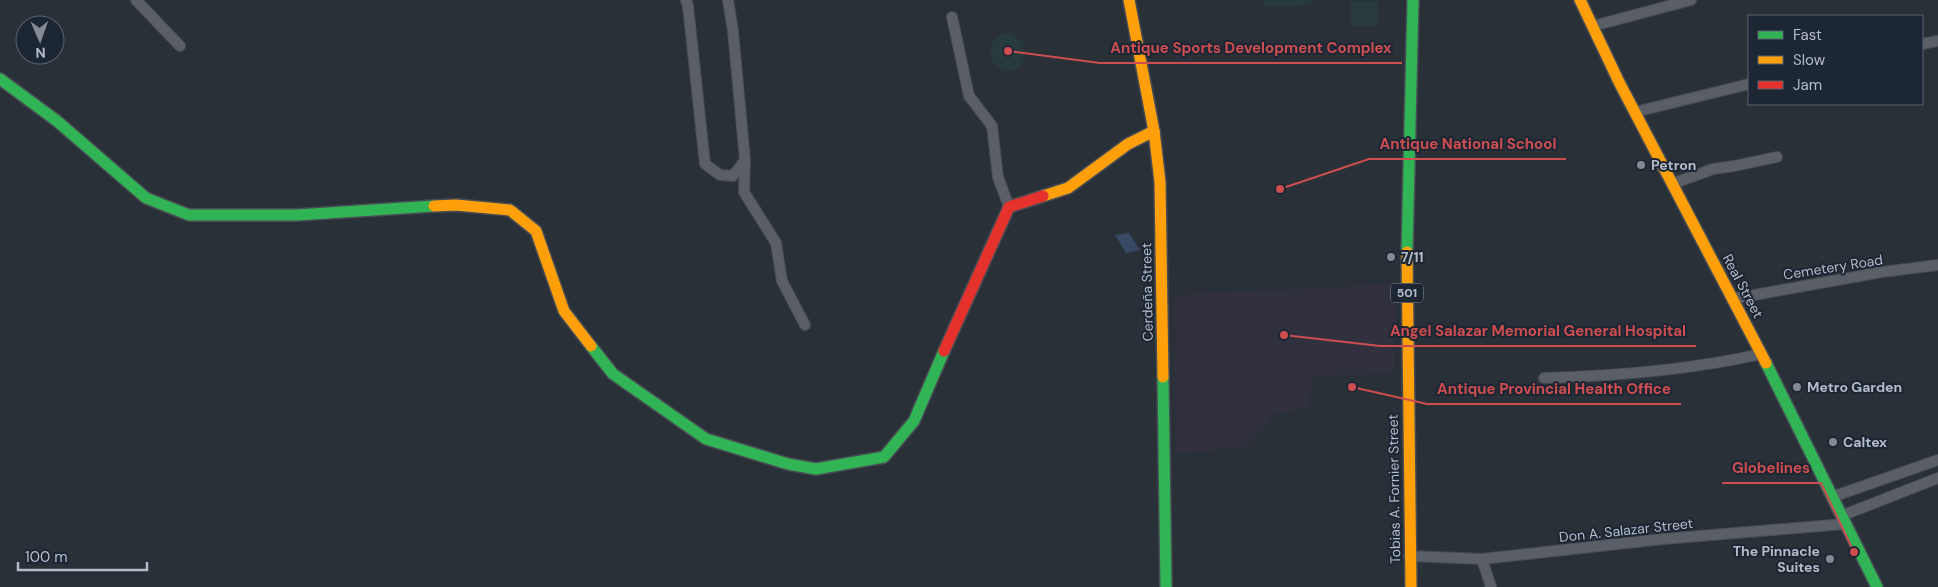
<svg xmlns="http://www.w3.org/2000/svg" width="1938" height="587" viewBox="0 0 1938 587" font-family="'DM Sans',sans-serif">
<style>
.medical{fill:#31303e}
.green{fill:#273a3e}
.water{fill:#384963}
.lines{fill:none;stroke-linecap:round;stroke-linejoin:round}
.street-casing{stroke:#484c53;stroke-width:12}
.fast-casing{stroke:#484c53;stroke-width:14}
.slow-casing{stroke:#484c53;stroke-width:14}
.jam-casing{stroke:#484c53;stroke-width:14}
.street{stroke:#5a5e66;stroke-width:10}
.fast{stroke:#30b455;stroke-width:11}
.slow{stroke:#ff9f0a;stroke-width:11}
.jam{stroke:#e5322d;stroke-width:11}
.poi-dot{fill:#848b96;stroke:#1d2633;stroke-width:2}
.labels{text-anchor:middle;stroke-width:4;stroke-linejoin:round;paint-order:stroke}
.shield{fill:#1d2633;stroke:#878f9c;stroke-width:1}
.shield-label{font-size:12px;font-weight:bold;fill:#b4bcc9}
.poi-label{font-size:14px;font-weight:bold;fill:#b4bcc9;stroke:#1d2633;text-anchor:start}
.street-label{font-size:14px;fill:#b4bcc9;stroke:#1d2633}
.leader{fill:none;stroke:#ce4d50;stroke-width:2}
.callout-dot{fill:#ce4d50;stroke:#1d2633;stroke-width:2}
.callout-label{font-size:15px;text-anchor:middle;font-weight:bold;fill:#ce4d50;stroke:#1d2633;stroke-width:4;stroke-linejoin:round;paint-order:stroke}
</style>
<rect width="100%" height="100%" fill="#2a3038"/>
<path class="medical" d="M1395,284L1394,374L1314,376L1309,407L1275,414L1247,447L1176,453L1174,295Z"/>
<g class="green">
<path d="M1264,0H1311V5L1264,6Z"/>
<rect x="1351" y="1" width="27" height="25"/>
<path d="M1010,33L1023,42L1026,56L1019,68L1005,71L993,63L990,46L998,36Z"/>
</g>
<path class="water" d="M1129,233L1140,250L1126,253L1115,235Z"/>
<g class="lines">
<defs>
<g id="street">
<path d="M136,0L180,46"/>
<path d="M686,0L688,6L705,164L720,175L733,176L745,160"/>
<path d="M728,0L733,31L745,160L744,192L776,243L782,281L805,325"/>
<path d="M952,17L969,96L992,126L998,177L1009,207"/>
<path d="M1593,26L1691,0"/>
<path d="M1922,44L1938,41"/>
<path d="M1635,112L1749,84"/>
<path d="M1672,184L1713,169L1734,166L1777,157"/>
<path d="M1732,299L1882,272L1938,265"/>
<path d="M1544,378C1617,376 1690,370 1761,354"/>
<path d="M1832,497L1938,460"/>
<path d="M1841,516L1938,478"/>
<path d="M1409,556L1482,559L1663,539L1845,524"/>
<path d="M1482,559L1491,587"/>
</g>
<g id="fast">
<path d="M0,79L57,121L146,198L189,215H297L434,206"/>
<path d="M1407,252L1413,0"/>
<path d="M591,346L613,374L706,439L788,464L816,469L884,457L914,421L944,351"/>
<path d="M1766,363L1877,587"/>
<path d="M1163,377L1166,587"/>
</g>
<g id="slow">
<path d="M1129,0L1154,131L1160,182L1163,377"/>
<path d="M1580,0L1619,82L1766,363"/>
<path d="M1043,196L1068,188L1128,144L1154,131"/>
<path d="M434,206L456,205L510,210L536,231L564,311L591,346"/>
<path d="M1407,252L1411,587"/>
</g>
<path id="jam" d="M944,351L1009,207L1043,196"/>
</defs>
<use href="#street" class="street-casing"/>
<use href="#fast" class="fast-casing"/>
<use href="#slow" class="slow-casing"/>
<use href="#jam" class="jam-casing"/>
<use href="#street" class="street"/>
<use href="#fast" class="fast"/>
<use href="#slow" class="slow"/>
<use href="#jam" class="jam"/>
</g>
<g class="poi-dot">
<circle cx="1641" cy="165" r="5"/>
<circle cx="1391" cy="257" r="5"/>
<circle cx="1797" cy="387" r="5"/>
<circle cx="1833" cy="442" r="5"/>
<circle cx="1830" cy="559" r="5"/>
</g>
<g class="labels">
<rect class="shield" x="1391" y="283.5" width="32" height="19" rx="4"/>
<g class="shield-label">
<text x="1407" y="297">501</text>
</g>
<g class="poi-label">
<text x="1651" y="170">Petron</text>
<text x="1401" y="262">7/11</text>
<text x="1807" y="392">Metro Garden</text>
<text x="1843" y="447">Caltex</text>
<text x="1820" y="556" text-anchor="end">The Pinnacle<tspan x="1820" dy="16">Suites</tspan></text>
</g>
<g class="street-label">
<text transform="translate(1833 267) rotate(-9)" y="5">Cemetery Road</text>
<text transform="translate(1743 286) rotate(62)" y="5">Real Street</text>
<text transform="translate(1147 292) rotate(-91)" y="5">Cerdeña Street</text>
<text transform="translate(1394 489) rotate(-91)" y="5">Tobias A. Fornier Street</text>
<text transform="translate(1626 530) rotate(-6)" y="5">Don A. Salazar Street</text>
</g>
</g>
<path class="leader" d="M1008 51L1100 63H1402M1280 189L1369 159H1566M1284 335L1380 346H1696M1352 387L1427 404H1681M1854 552L1821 483H1722"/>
<g class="callout-dot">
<circle cx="1008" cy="51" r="5"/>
<circle cx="1280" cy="189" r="5"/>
<circle cx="1284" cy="335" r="5"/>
<circle cx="1352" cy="387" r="5"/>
<circle cx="1854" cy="552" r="5"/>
</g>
<g class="callout-label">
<text x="1251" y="53">Antique Sports Development Complex</text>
<text x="1468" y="149">Antique National School</text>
<text x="1538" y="336">Angel Salazar Memorial General Hospital</text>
<text x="1554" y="394">Antique Provincial Health Office</text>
<text x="1771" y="473">Globelines</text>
</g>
<rect x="1748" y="15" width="175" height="90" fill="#1d2633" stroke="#59626f"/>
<rect x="1758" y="31" width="25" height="8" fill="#30b455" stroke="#59626f"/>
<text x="1793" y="40" font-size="15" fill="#b4bcc9">Fast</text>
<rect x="1758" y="56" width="25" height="8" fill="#ff9f0a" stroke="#59626f"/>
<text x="1793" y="65" font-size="15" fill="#b4bcc9">Slow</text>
<rect x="1758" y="81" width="25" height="8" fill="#e5322d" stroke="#59626f"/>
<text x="1793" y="90" font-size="15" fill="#b4bcc9">Jam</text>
<g transform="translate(40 40) rotate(178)"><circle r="24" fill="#1d2633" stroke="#59626f"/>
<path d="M0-4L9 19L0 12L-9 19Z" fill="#848b96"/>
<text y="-8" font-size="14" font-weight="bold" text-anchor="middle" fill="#b4bcc9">N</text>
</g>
<path d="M18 562v8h129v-8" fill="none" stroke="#b4bcc9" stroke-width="2.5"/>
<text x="25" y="562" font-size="15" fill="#b4bcc9" stroke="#1d2633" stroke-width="4" paint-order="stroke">100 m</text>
</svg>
